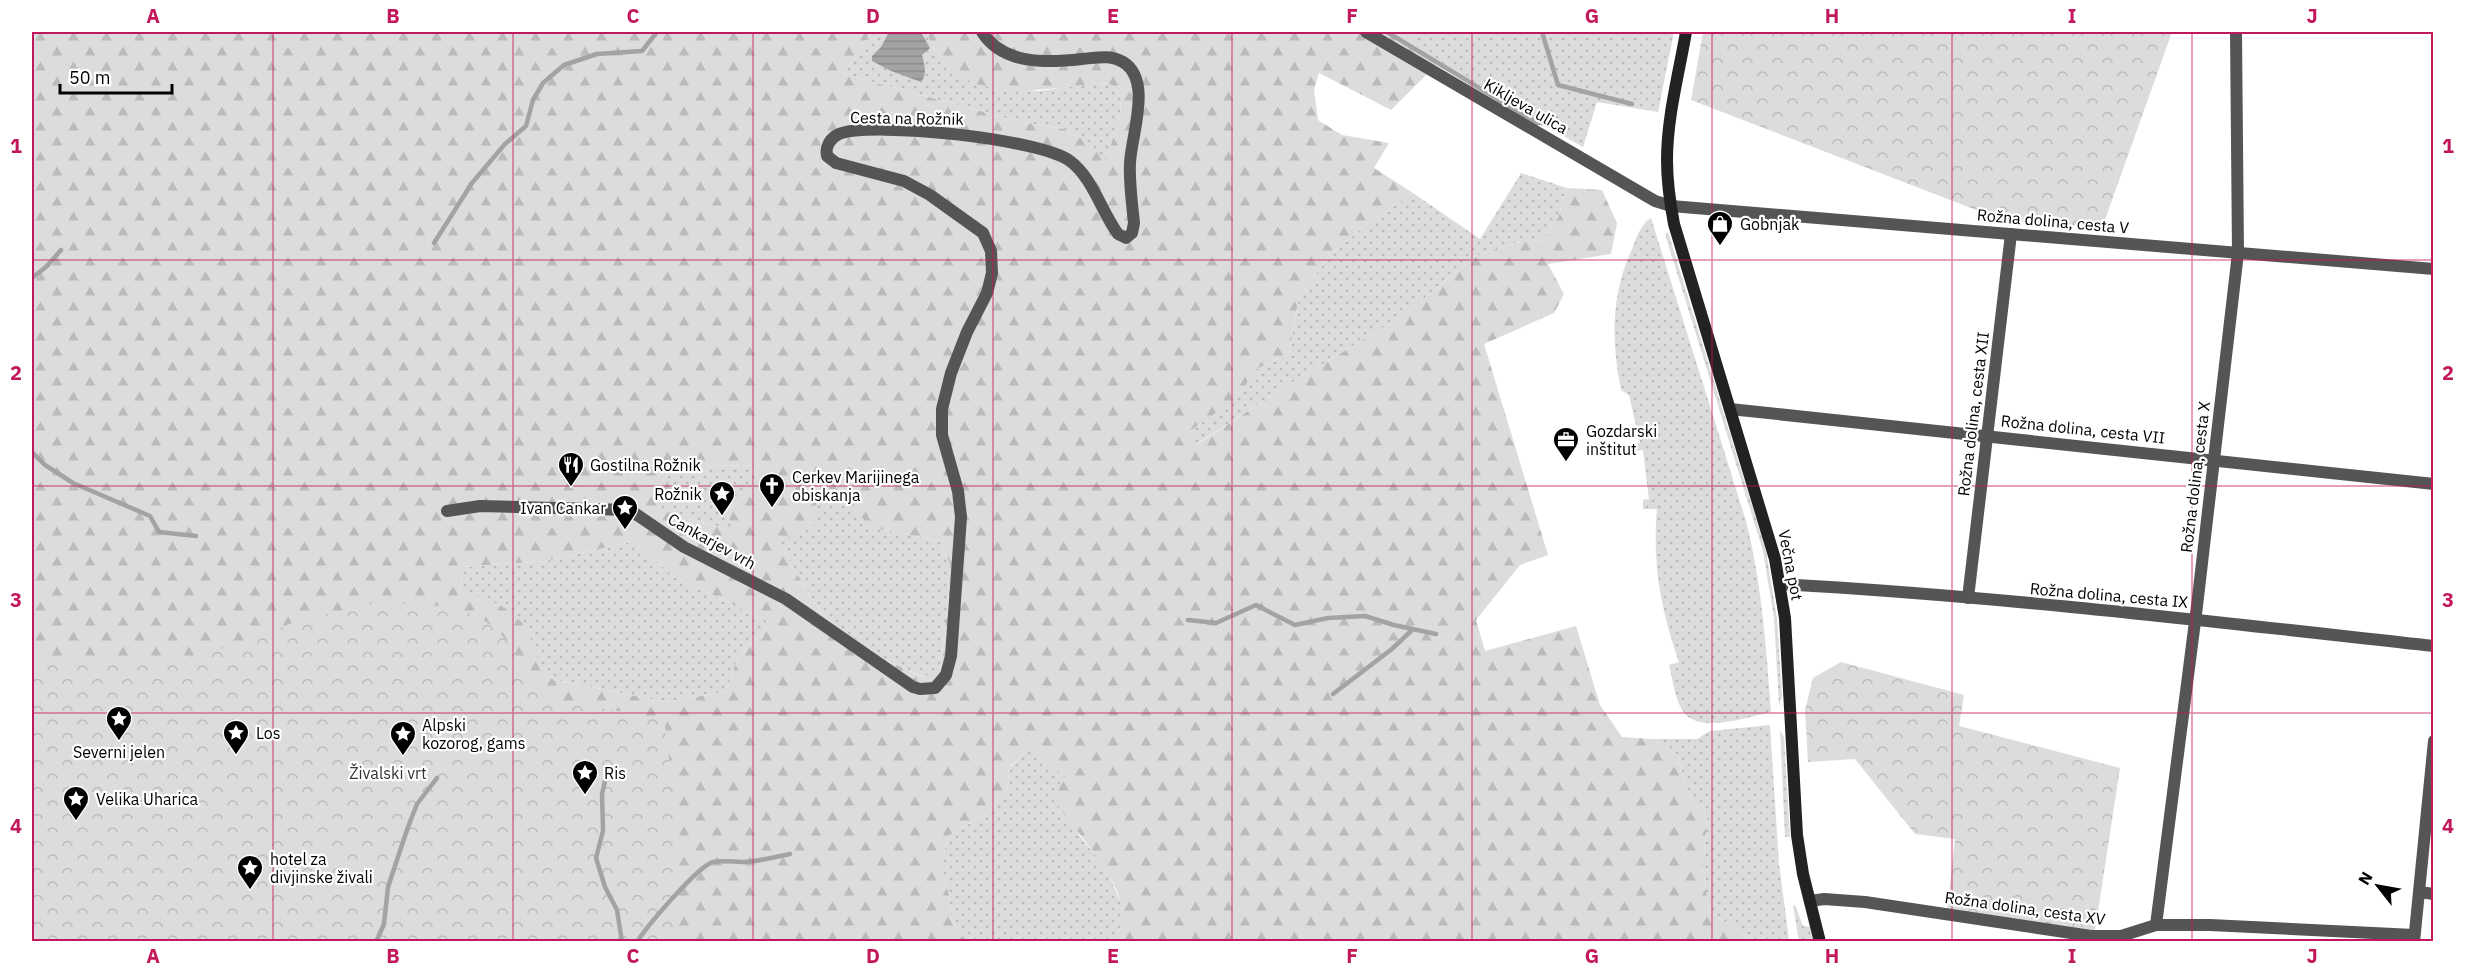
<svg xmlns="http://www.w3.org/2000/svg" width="2465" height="973" viewBox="0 0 2465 973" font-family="'IBM Plex Sans',sans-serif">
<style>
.grass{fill:url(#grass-dots)}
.forest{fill:url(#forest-firs);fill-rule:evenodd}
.park{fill:url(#park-crowns)}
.water{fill:url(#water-rules)}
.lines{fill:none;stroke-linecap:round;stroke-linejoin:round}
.stream{stroke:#a3a3a3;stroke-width:4.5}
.minor{stroke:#555;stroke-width:12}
.secondary{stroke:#222;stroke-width:12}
.grid{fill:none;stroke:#c2185b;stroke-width:1.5;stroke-opacity:0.55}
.labels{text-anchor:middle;stroke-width:4.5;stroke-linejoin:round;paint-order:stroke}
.street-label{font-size:16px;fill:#000;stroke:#fff}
.poi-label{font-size:16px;fill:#000;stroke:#fff;text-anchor:start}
.park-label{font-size:16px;fill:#333;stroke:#fff}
.neatline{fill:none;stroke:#c2185b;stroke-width:2}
.grid-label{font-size:20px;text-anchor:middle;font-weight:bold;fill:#c2185b}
</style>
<defs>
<pattern id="grass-dots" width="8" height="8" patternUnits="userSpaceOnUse" patternTransform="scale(1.5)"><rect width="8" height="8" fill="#dcdcdc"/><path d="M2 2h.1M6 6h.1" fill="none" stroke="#bbb" stroke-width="1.8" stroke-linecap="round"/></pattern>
<pattern id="forest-firs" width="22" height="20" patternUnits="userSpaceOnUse" patternTransform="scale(1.5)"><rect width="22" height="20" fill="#dcdcdc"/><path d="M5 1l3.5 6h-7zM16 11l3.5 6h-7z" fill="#bbb"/></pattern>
<pattern id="park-crowns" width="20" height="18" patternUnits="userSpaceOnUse" patternTransform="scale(1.5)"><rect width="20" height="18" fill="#dcdcdc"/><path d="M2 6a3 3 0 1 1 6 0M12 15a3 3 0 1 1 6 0" fill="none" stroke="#bbb"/></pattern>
<pattern id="water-rules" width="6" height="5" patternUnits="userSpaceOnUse" patternTransform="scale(1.5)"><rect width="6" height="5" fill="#a3a3a3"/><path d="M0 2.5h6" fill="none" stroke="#8b8b8b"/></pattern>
</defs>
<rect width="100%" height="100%" fill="#fff"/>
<g class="grass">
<path d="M871,32H926L934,49L980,85L1039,91L1096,83L1110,84L1121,97L1120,116L1106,162L1085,141L1064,129L1017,121L843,74Z"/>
<path d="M1400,32H1674L1658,112L1597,102L1583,147L1436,65Z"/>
<path d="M1521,173L1567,188L1558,218L1542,240L1514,243L1476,256L1404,315L1280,390L1195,445L1190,431L1236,398L1256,369L1289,354L1298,301L1329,255L1371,221L1413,193L1480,239Z"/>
<path d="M1651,218L1746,521C1762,584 1766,647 1771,712C1748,717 1702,733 1685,714C1675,702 1673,680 1669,665L1679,662C1661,610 1652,564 1657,509H1643V500L1649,499L1643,450L1635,451L1634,445L1640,443L1629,395L1621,390C1611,340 1611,295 1632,249C1637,237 1640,225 1651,218Z"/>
<path d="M1668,232L1766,551L1777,618L1782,696L1779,705L1774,618L1763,551L1665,234Z"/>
<path d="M760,465L751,491L727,510L735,535L719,527L661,511L658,495L669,490L660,479L659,467Z"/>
<path d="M805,486L839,490L871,527L940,541L952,569L940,670L924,677L886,660L828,621L812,599L777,541L813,526L810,496Z"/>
<path d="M635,541L673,576L771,623L737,659L726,692L665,702L552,679L542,671L528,633L460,592L463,567L545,561Z"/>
<path d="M1770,725L1779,864L1789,940L1754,941L1709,911L1703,869L1707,818L1687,794L1678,756L1651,739H1697L1710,731Z"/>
<path d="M1780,730L1784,737L1790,837H1785Z"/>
<path d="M1030,747L1065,776L1079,835L1105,867L1121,903V924L1117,941H967L952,922L949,895L941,867L948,836L986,814L1007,788L1010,767Z"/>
<path d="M1795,905L1803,926L1810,927L1813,941H1799L1793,906Z"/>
</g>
<path class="forest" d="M32,32H871L843,74L1017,121L1064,129L1085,141L1106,161L1120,116L1121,97L1110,84C1092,82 1076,87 1059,88C1023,92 971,94 945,63C936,54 931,43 926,32H1400L1436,65L1391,110L1319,73L1314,90L1318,120L1342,135L1389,143L1374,168L1413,193L1371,221L1329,255L1298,301L1289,354L1256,369L1237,398L1190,431L1196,445L1280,390L1404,315L1476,256L1514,243L1542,240L1558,218L1567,188L1602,190L1617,223L1611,254L1548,264L1564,294L1554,313L1484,344L1548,555L1520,565L1476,620L1485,651L1576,626L1600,705L1622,737L1651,739L1678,756L1687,794L1707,818L1703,869L1709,911L1754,941H1117C1120,929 1122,918 1121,905C1117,876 1069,822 1051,796L1065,776L1030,748L1010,766L1007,788L986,814L948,836L941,867L949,895L952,922L967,941H32ZM760,465L751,491L727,510L734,534L719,527L662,511L658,496L670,490L668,480L660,479L659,467ZM806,486L839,490L870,527L940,541L952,569L940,670L923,677L886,660L828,621L812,599L778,542L813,527L817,514L816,501L810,496ZM635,541L673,576L771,623L737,659L726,692L665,702L552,679C537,666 538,652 529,634C514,606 488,599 460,592L463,567L545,561Z"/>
<g class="park">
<path d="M1703,32H2172L2102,228L2002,220L1691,100Z"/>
<path d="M376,603C423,604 483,601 511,647C525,670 525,683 549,699L664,719L676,812L677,941H32V656L73,659L182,658L247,642L299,620Z"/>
<path d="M1841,662L1964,695L1959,726L2120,768L2095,931L1947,910L1955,839L1915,834L1855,759L1808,762L1805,710L1813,678Z"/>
</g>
<path class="water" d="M889,32L922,34L930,48L922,55C924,63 928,74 921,82L891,71L872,61V56L881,47Z"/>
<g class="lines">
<g class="stream">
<path d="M1387,32L1537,123H1550"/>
<path d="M1542,32L1558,85L1632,104"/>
<path d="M434,243L472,183L505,144L526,126L533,100L543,83L564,65L597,54L642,51L657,32"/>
<path d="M32,278L47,266L61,250"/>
<path d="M32,452L45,465L73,483L150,516L159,532L196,536"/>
<path d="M1188,620L1216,623L1256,605L1295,625L1328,618L1365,616L1394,625L1436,634"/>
<path d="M1333,694L1392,649L1412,630"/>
<path d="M608,768L602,794L603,831L596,858L605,887L617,910L622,942"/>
<path d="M376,942L384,924L388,887L408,827L417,804L437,778"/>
<path d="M637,942C647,926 698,866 713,862C722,860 735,862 745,862C760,861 776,857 790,854"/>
</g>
<g class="minor">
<path d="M1366,32L1655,201L1671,206L2434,269"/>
<path d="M1730,409L2434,484"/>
<path d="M447,511L480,506L630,510L684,547L786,599L913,687L920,689L935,688L946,675L951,656L961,517L958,491L942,435V409L951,373L967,332L987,293L992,273L991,251L983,233L930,195L904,181L836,163L827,156C825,147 830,138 839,134C873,121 1041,139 1070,161C1093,178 1101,211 1118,234L1126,238L1132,233L1134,223C1132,203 1129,182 1130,163C1131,136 1153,80 1123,62C1110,54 1096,58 1082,59C1047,63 1003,65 982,32"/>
<path d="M1780,584C1998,596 2216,622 2434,646"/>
<path d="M1968,598L2011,234"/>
<path d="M2419,892L2434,894"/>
<path d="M1810,901L1824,899L1865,902L2091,936H2121L2156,925H2210L2414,935"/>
<path d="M2156,925L2197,606L2238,253L2236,32"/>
<path d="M2414,942L2434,741"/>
</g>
<path class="secondary" d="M1686,32C1679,73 1667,117 1667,160C1667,181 1670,203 1674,224L1775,559L1785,618L1797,835L1803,874L1820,942"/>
</g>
<path class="grid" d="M273,32V942M513,32V942M753,32V942M993,32V942M1232,32V942M1472,32V942M1712,32V942M1952,32V942M2192,32V942M32,260H2434M32,486H2434M32,713H2434"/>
<defs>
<symbol id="shop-pin" viewBox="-11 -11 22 30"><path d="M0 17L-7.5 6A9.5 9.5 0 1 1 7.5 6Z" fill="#000" stroke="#fff"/><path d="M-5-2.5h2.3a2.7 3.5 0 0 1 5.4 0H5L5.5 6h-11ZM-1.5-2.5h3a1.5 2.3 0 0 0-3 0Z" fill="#fff"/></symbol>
<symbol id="office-pin" viewBox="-11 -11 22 30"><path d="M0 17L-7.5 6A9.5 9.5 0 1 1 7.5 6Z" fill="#000" stroke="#fff"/><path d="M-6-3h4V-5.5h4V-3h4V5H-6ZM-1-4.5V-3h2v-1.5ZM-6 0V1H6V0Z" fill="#fff"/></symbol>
<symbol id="restaurant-pin" viewBox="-11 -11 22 30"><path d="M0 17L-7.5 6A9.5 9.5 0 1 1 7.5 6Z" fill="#000" stroke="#fff"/><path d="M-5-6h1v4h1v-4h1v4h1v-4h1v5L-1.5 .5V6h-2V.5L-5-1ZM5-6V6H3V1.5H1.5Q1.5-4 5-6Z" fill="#fff"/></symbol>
<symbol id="church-pin" viewBox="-11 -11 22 30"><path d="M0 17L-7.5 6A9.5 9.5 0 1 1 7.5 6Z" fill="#000" stroke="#fff"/><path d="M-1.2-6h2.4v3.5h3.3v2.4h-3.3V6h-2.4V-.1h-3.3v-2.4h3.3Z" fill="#fff"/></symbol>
<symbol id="sight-pin" viewBox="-11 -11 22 30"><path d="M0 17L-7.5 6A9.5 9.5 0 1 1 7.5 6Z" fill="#000" stroke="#fff"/><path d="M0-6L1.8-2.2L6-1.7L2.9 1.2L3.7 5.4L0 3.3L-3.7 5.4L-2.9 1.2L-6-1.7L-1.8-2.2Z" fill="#fff"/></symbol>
</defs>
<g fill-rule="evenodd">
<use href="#shop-pin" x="1705" y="209" width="30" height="40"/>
<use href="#office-pin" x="1551" y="425" width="30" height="40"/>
<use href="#restaurant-pin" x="556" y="450" width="30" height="40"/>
<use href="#church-pin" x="757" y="471" width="30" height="40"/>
<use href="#sight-pin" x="707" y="479" width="30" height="40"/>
<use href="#sight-pin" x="610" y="493" width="30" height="40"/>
<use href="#sight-pin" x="104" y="704" width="30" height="40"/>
<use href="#sight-pin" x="221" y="718" width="30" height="40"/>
<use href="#sight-pin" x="388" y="719" width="30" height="40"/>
<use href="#sight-pin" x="570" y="758" width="30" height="40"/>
<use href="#sight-pin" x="61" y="784" width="30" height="40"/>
<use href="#sight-pin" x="235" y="853" width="30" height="40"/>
</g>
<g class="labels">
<g class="street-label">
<text transform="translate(1526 106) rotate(30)" y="6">Kikljeva ulica</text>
<text transform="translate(907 118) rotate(1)" y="6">Cesta na Rožnik</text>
<text transform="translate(2053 221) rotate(5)" y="6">Rožna dolina, cesta V</text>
<text transform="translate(1973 414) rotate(-83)" y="6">Rožna dolina, cesta XII</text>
<text transform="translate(2083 429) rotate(6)" y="6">Rožna dolina, cesta VII</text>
<text transform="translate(2195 477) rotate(-83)" y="6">Rožna dolina, cesta X</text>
<text transform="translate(712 541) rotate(29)" y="6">Cankarjev vrh</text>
<text transform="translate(1791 565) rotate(79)" y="6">Večna pot</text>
<text transform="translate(2109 595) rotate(5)" y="6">Rožna dolina, cesta IX</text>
<text transform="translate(2025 908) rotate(8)" y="6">Rožna dolina, cesta XV</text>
</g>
<g class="poi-label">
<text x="1740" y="230">Gobnjak</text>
<text x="1586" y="437">Gozdarski<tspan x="1586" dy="18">inštitut</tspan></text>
<text x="590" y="471">Gostilna Rožnik</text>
<text x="792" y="483">Cerkev Marijinega<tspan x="792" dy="18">obiskanja</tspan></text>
<text x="702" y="500" text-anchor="end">Rožnik</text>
<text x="606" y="514" text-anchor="end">Ivan Cankar</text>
<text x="422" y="731">Alpski<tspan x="422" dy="18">kozorog, gams</tspan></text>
<text x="256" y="739">Los</text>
<text x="119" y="758" text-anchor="middle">Severni jelen</text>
<text x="604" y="779">Ris</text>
<text x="96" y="805">Velika Uharica</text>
<text x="270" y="865">hotel za<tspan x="270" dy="18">divjinske živali</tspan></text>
</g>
<g class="park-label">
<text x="388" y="779">Živalski vrt</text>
</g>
</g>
<rect width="2465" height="973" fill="none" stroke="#ffffff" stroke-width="66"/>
<g transform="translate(2378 886) rotate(301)" stroke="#ffffff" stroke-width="4.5" paint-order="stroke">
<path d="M0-4.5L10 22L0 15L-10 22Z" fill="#000000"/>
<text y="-9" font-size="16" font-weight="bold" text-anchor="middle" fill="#000000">N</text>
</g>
<path d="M60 84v9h112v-9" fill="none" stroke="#000000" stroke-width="3"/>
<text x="69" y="84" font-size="18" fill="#000000" stroke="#ffffff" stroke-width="4.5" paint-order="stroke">50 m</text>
<rect x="33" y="33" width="2399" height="907" class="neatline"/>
<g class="grid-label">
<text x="153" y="23">A</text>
<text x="393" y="23">B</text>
<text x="633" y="23">C</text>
<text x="873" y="23">D</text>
<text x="1113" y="23">E</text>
<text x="1352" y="23">F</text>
<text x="1592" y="23">G</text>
<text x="1832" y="23">H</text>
<text x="2072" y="23">I</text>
<text x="2312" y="23">J</text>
<text x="16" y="153">1</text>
<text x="2448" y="153">1</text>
<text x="16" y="380">2</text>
<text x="2448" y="380">2</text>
<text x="16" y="607">3</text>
<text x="2448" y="607">3</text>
<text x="16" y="833">4</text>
<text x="2448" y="833">4</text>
<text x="153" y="963">A</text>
<text x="393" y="963">B</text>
<text x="633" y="963">C</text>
<text x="873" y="963">D</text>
<text x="1113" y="963">E</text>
<text x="1352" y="963">F</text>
<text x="1592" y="963">G</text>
<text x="1832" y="963">H</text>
<text x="2072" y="963">I</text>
<text x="2312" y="963">J</text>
</g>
</svg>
